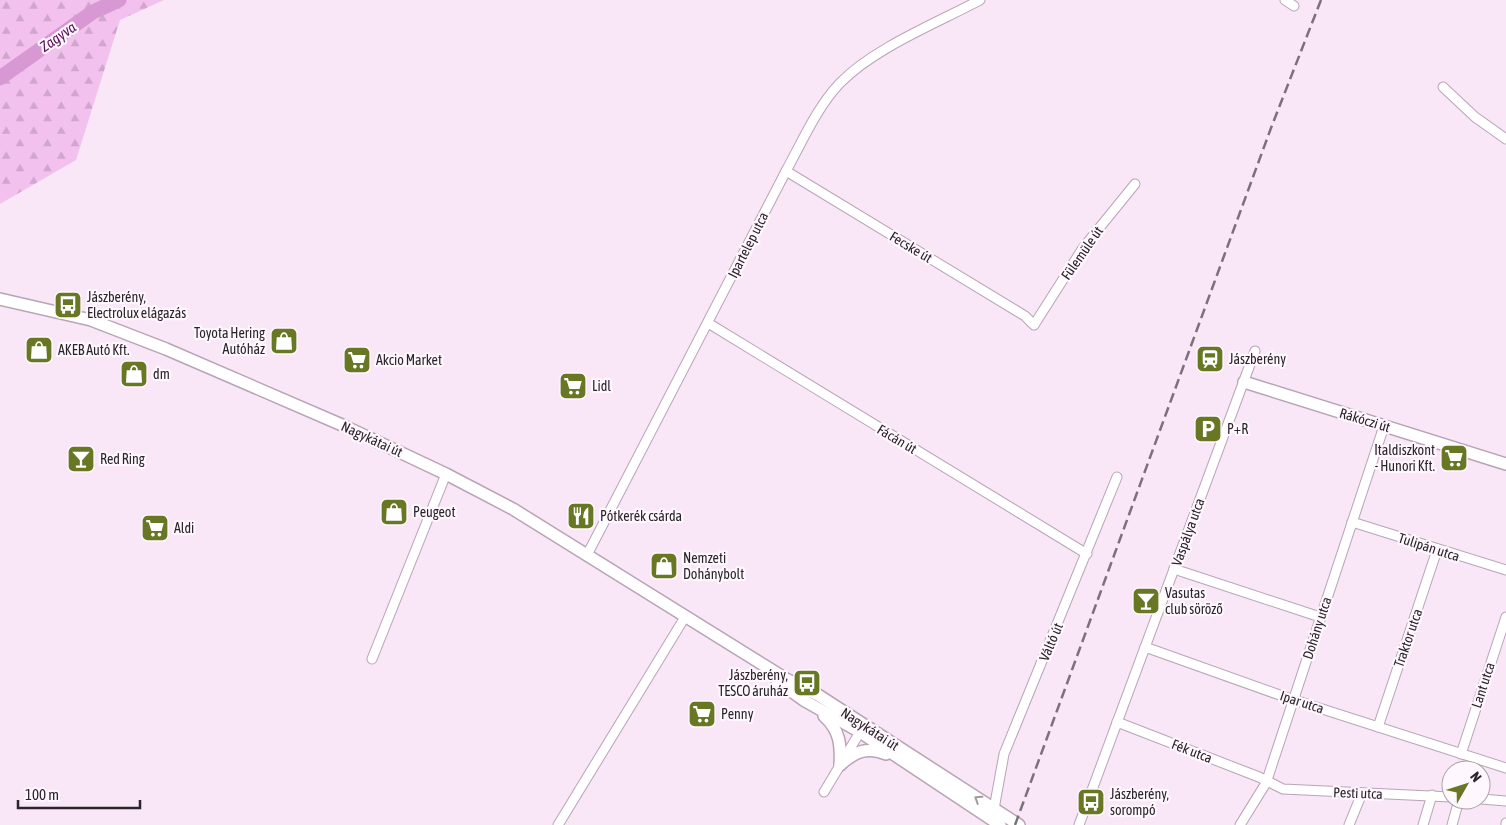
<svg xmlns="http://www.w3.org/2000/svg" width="1506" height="825" viewBox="0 0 1506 825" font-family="'Asap Condensed',sans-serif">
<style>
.forest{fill:url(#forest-firs)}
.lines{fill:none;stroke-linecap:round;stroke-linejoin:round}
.river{stroke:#d898d3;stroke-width:15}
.minor-casing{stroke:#b7a5b5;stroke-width:11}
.tertiary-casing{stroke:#b7a5b5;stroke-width:14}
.minor{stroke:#fff;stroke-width:9}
.tertiary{stroke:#fff;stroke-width:11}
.rail{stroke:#7c707a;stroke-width:2.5;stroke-dasharray:10 5;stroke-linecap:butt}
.oneway{stroke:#a09c9f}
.labels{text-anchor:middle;stroke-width:4.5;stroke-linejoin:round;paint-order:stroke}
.street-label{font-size:14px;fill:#2b242a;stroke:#fff7fe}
.poi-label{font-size:14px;fill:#2b242a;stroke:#fff7fe;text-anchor:start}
.water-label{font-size:15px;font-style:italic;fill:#5a0d58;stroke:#fff7fe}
</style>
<defs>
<pattern id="forest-firs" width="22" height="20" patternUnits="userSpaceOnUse" patternTransform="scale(1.25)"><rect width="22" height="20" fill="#f3c1ee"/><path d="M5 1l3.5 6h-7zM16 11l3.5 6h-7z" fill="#d0a6cc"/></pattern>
</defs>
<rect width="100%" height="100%" fill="#f9e6f7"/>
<path class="forest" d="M0,0H164L120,20L76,160L0,204Z"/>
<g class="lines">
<path class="river" d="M0,78L93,12L119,0"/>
<defs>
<g id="minor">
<path d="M1285,0L1294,6"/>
<path d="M1443,87L1475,117L1506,139"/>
<path d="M786,171L1025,316L1034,325L1083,248L1135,184"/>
<path d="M708,323L1087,554"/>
<path d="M1352,522L1506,570"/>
<path d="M587,555L786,171C802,142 817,107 840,83C874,48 937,23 980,0"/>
<path d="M1174,569L1320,617"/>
<path d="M1145,647L1288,698L1506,768"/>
<path d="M372,659L446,474"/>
<path d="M1117,722L1259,777L1283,789L1451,797"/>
<path d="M1378,727L1437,550"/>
<path d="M1461,754L1506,617"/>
<path d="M824,792L863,727"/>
<path d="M1481,799L1506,801"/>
<path d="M994,809L1004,754L1117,477"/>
<path d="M558,825L685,617"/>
<path d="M1079,825L1255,351"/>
<path d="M1240,825L1266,783L1384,426"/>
<path d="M1349,825L1362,793"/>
<path d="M1423,825L1432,795"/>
<path d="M1452,825L1459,800"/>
<path d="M1506,825V823"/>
</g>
<g id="tertiary">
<path d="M0,299L91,320L166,349L342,425L446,474L513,509L786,679L818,695L1019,825"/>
<path d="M1244,382L1506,464"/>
<path d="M777,681L805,701L860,732L1000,825"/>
<path d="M824,716C840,730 841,745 840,765"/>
<path d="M840,765C854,752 867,746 886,754"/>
</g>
</defs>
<use href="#minor" class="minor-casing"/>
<use href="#tertiary" class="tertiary-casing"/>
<use href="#minor" class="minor"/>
<use href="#tertiary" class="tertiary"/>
<path class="rail" d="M1015,825L1271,128L1321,0"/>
</g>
<defs><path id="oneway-chevron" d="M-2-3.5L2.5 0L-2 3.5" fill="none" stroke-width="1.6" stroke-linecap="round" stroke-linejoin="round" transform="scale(1.25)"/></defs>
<use class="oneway" href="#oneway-chevron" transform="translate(978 799) rotate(-147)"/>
<defs>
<symbol id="bus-square" viewBox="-11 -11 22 22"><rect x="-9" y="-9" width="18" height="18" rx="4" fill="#677724" stroke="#fff7fe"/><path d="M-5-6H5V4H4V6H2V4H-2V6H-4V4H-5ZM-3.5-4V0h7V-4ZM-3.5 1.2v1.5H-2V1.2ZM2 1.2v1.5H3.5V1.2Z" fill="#fff"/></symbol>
<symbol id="shop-square" viewBox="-11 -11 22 22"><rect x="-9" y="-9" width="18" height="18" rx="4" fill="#677724" stroke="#fff7fe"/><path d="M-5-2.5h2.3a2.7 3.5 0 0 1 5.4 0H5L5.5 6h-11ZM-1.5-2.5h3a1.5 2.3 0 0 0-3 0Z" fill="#fff"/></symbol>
<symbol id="station-square" viewBox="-11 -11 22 22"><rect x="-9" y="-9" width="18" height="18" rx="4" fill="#677724" stroke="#fff7fe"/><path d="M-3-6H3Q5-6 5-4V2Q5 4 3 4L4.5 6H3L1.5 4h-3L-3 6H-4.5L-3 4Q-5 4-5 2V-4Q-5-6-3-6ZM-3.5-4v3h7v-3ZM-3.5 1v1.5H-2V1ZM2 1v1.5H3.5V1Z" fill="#fff"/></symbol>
<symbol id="supermarket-square" viewBox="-11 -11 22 22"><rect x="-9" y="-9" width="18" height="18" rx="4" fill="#677724" stroke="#fff7fe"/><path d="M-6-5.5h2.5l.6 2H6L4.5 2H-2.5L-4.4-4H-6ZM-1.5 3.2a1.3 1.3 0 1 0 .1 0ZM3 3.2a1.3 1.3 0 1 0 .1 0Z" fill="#fff"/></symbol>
<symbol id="parking-square" viewBox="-11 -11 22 22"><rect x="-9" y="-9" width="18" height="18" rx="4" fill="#677724" stroke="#fff7fe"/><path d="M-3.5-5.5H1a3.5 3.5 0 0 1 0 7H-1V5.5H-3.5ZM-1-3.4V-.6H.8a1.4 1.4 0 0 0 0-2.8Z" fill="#fff"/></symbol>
<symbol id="bar-square" viewBox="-11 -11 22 22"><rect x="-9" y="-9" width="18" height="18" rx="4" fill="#677724" stroke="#fff7fe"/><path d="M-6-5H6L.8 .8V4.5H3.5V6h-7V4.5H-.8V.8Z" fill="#fff"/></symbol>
<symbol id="restaurant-square" viewBox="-11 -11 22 22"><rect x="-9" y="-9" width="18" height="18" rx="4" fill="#677724" stroke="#fff7fe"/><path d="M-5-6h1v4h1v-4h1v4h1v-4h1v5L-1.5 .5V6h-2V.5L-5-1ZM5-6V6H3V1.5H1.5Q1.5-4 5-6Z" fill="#fff"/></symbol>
</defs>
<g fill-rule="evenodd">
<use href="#bus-square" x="52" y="289" width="32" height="32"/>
<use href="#shop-square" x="268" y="325" width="32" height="32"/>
<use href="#shop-square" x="23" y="334" width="32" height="32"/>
<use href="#station-square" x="1194" y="343" width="32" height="32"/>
<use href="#supermarket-square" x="341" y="344" width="32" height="32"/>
<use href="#shop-square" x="118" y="358" width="32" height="32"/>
<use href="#supermarket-square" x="557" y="370" width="32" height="32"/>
<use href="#parking-square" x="1192" y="413" width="32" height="32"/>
<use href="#supermarket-square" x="1438" y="442" width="32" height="32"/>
<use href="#bar-square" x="65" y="443" width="32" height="32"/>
<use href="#shop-square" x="378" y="496" width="32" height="32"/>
<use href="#restaurant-square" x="565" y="500" width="32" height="32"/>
<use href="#supermarket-square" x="139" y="512" width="32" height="32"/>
<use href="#shop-square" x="648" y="550" width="32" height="32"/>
<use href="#bar-square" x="1130" y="585" width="32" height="32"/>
<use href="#bus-square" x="791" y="667" width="32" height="32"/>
<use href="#supermarket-square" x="686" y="698" width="32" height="32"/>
<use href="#bus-square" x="1075" y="786" width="32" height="32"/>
</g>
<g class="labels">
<g class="street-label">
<text transform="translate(748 245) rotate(-63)" y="5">Ipartelep utca</text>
<text transform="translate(911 247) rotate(31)" y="5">Fecske út</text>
<text transform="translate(1082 253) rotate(-55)" y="5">Fülemüle út</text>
<text transform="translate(1365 420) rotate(17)" y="5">Rákóczi út</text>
<text transform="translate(372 439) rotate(25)" y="5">Nagykátai út</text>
<text transform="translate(897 439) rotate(31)" y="5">Fácán út</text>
<text transform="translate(1188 532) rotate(-70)" y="5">Vaspálya utca</text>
<text transform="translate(1429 547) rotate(18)" y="5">Tulipán utca</text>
<text transform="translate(1317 628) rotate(-72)" y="5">Dohány utca</text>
<text transform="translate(1408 638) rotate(-71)" y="5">Traktor utca</text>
<text transform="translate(1051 642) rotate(-67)" y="5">Váltó út</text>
<text transform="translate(1483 685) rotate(-72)" y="5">Lant utca</text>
<text transform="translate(1302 702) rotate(18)" y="5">Ipar utca</text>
<text transform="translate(870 729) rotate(33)" y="5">Nagykátai út</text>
<text transform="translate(1192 751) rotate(21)" y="5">Fék utca</text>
<text transform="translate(1358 793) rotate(2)" y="5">Pesti utca</text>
</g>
<g class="poi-label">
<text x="87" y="302">Jászberény,<tspan x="87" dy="16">Electrolux elágazás</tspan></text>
<text x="265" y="338" text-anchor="end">Toyota Hering<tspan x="265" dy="16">Autóház</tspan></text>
<text x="58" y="355">AKEB Autó Kft.</text>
<text x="1229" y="364">Jászberény</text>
<text x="376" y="365">Akcio Market</text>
<text x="153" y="379">dm</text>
<text x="592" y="391">Lidl</text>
<text x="1227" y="434">P+R</text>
<text x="1435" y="455" text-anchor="end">Italdiszkont<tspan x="1435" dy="16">- Hunori Kft.</tspan></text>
<text x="100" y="464">Red Ring</text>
<text x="413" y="517">Peugeot</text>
<text x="600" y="521">Pótkerék csárda</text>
<text x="174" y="533">Aldi</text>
<text x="683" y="563">Nemzeti<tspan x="683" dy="16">Dohánybolt</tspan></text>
<text x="1165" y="598">Vasutas<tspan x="1165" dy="16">club söröző</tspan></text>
<text x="788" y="680" text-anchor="end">Jászberény,<tspan x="788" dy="16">TESCO áruház</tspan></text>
<text x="721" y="719">Penny</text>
<text x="1110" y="799">Jászberény,<tspan x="1110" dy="16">sorompó</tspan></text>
</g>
<g class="water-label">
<text transform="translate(58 37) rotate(-35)" y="5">Zagyva</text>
</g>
</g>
<g transform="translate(1466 785) rotate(51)"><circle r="24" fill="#fff7fe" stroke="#aaa3a9"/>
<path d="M0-4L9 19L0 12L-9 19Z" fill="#677724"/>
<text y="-8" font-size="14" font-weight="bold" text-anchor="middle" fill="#2b242a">N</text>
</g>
<path d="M18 800v8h122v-8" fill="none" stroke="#2b242a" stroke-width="2.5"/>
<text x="25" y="800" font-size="15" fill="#2b242a" stroke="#fff7fe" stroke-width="4" paint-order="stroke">100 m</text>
</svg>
